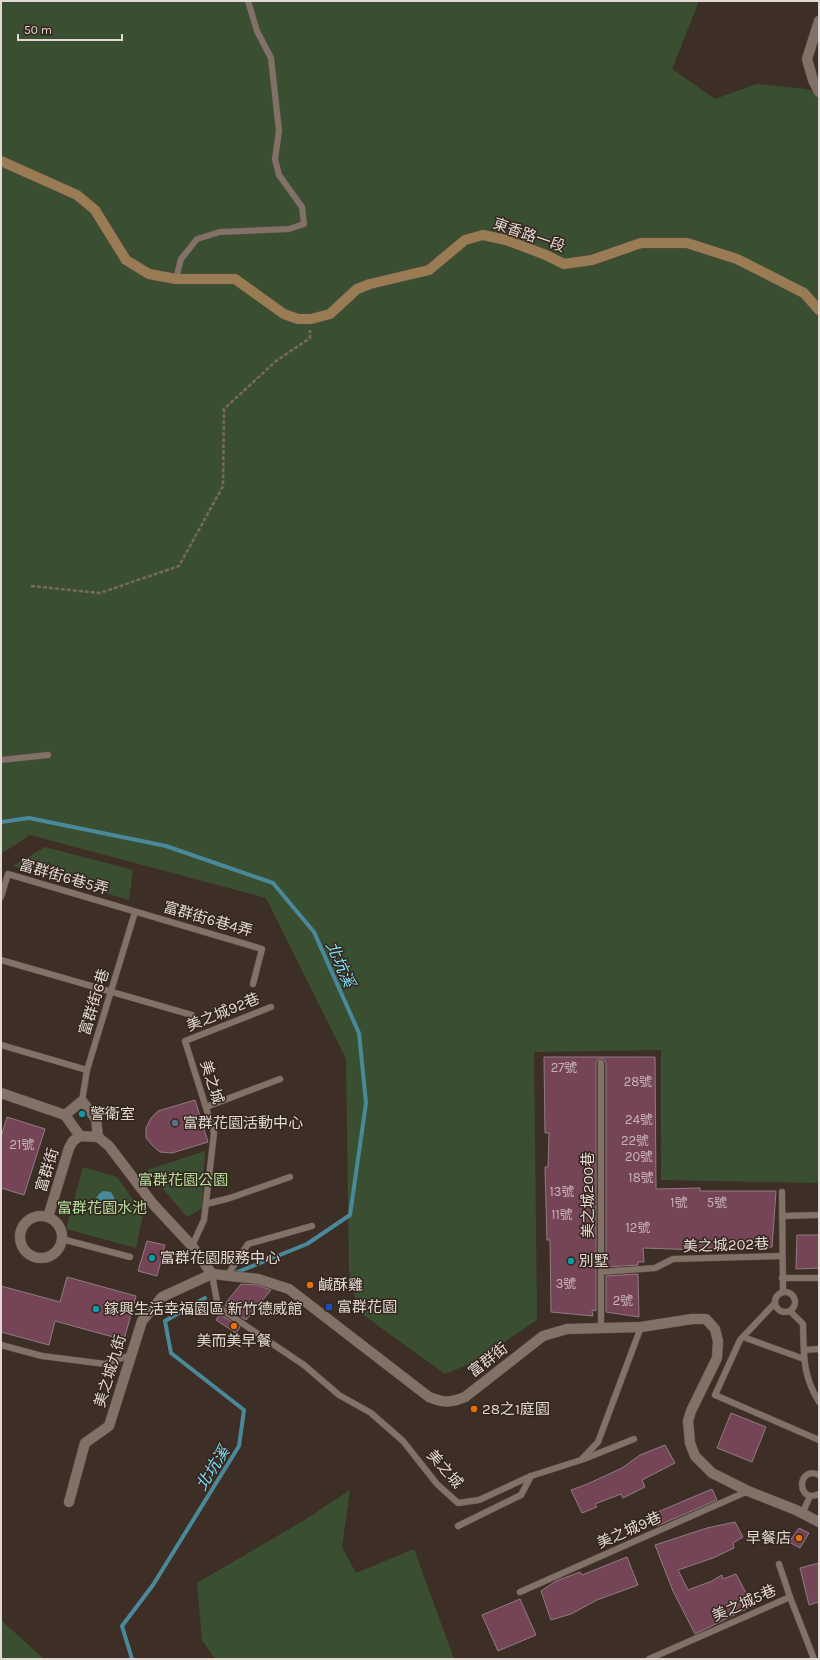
<svg xmlns="http://www.w3.org/2000/svg" width="820" height="1660" viewBox="0 0 820 1660" font-family="Karla,'Noto Sans TC',sans-serif">
<style>
.green{fill:#3a4f32}
.water{fill:#49899a}
.lines{fill:none;stroke-linecap:round;stroke-linejoin:round}
.stream{stroke:#49899a;stroke-width:4}
.building{fill:#754557;stroke:#907b82}
.lane-casing{stroke:#594d46;stroke-width:7}
.street-casing{stroke:#594d46;stroke-width:11}
.secondary-casing{stroke:#594d46;stroke-width:11}
.path{stroke:#776962;stroke-width:2.5;stroke-dasharray:4 2;stroke-linecap:butt}
.lane{stroke:#827167;stroke-width:6}
.street{stroke:#827167;stroke-width:10}
.secondary{stroke:#9a7c54;stroke-width:10}
.culture-dot{fill:#0f9aa8;stroke:#34251d;stroke-width:1.5}
.service-dot{fill:#5c6f8a;stroke:#34251d;stroke-width:1.5}
.food-dot{fill:#e8710a;stroke:#34251d;stroke-width:1.5}
.transit-dot{fill:#1a4fb4;stroke:#34251d;stroke-width:1.5}
.labels{text-anchor:middle;stroke-width:3;stroke-linejoin:round;paint-order:stroke}
.number-label{font-size:13px;fill:#c8b4b5}
.street-label{font-size:15px;fill:#e3d9d4;stroke:#34251d}
.poi-label{font-size:15px;fill:#e3d9d4;stroke:#34251d;text-anchor:start}
.park-label{font-size:15px;fill:#b2e09f;stroke:#34251d}
.water-label{font-size:16px;font-style:italic;fill:#7bdffa;stroke:#34251d}
</style>
<rect width="100%" height="100%" fill="#3e2f26"/>
<g class="green">
<path d="M1,1H699L672,69L715,99L756,84L806,89L819,93V1183L661,1180V1050L534,1052L537,1320L474,1362L445,1374L358,1311L349,1270L346,1059L266,898L30,835L1,854Z"/>
<path d="M45,847L133,870L129,900L13,866Z"/>
<path d="M205,1151L202,1208L187,1217L147,1170Z"/>
<path d="M83,1167L117,1177L143,1214L136,1248L66,1229Z"/>
<path d="M350,1490L342,1547L356,1573L414,1549L454,1659H215L202,1640L197,1583L303,1521Z"/>
<path d="M1,1620L44,1659H1Z"/>
</g>
<path class="water" d="M103,1191L111,1192L114,1197L115,1207L112,1211C96,1212 89,1200 103,1191Z"/>
<g class="lines">
<g class="stream">
<path d="M1,822L29,818L166,846L273,883L314,932L359,1033L366,1103L350,1215L307,1244L235,1273"/>
<path d="M132,1659L122,1626L153,1585L239,1446L244,1410L171,1353L165,1321L205,1298"/>
</g>
</g>
<g class="building">
<path d="M544,1057H655L656,1189L700,1188V1191H776L772,1247L740,1246V1248H700V1250L643,1248L644,1262H638V1265L606,1267V1063L604,1059H599L596,1063V1311L592,1310L593,1316L551,1312L550,1240H547L546,1204L545,1167H548L549,1133H545Z"/>
<path d="M195,1100L208,1142L172,1153L160,1152L153,1146L146,1138V1128L151,1118L158,1111Z"/>
<path d="M7,1117L45,1129L24,1195L1,1188V1137Z"/>
<path d="M797,1235H819V1268L796,1269Z"/>
<path d="M147,1241L165,1245L157,1276L138,1271Z"/>
<path d="M638,1274L639,1317L606,1312V1276Z"/>
<path d="M67,1277L136,1296L124,1340L55,1321L49,1345L1,1332V1286L60,1302Z"/>
<path d="M241,1284L257,1285L271,1290L246,1320L225,1306L228,1300Z"/>
<path d="M220,1314L240,1327L236,1333L216,1320Z"/>
<path d="M731,1413L766,1427L752,1462L717,1448Z"/>
<path d="M665,1445L675,1463L642,1480L645,1487L623,1498L621,1494L595,1504L597,1507L582,1513L571,1490L585,1485L622,1468L640,1455Z"/>
<path d="M712,1489L717,1500L657,1526L653,1514Z"/>
<path d="M735,1522L743,1537L733,1543L734,1548L713,1558L678,1570L688,1590L712,1581L722,1575L723,1579L736,1574L753,1606L695,1634L673,1591L655,1545L707,1528Z"/>
<path d="M799,1528L809,1533L800,1548L789,1542Z"/>
<path d="M627,1557L638,1585L597,1600L571,1614L551,1620L541,1591L556,1581L580,1572L582,1575Z"/>
<path d="M819,1563V1602L809,1605L800,1568Z"/>
<path d="M520,1599L536,1635L498,1651L482,1615Z"/>
</g>
<g class="lines">
<defs>
<g id="lane">
<path d="M176,279L181,259L197,239L220,232L289,229L304,224L302,207L279,175L275,159L279,131L271,58L257,31L248,1"/>
<path d="M1,760L48,755"/>
<path d="M1,897L8,874L262,949L253,984"/>
<path d="M1,960L192,1015"/>
<path d="M1,1045L87,1070"/>
<path d="M601,1063V1328"/>
<path d="M82,1101L87,1070L135,912"/>
<path d="M206,1107L280,1079"/>
<path d="M782,1192L783,1292"/>
<path d="M206,1204L230,1198L290,1177"/>
<path d="M782,1216L819,1215"/>
<path d="M62,1239L130,1257"/>
<path d="M192,1246L204,1220L214,1133L185,1041L271,1007"/>
<path d="M601,1272L655,1268L673,1259L782,1256"/>
<path d="M212,1274L218,1307L304,1365L339,1395L371,1413L403,1441L437,1484L458,1503L479,1500L531,1476L581,1460L598,1442L641,1327"/>
<path d="M227,1276L248,1244L312,1226"/>
<path d="M782,1278H819"/>
<circle cx="785" cy="1302" r="10"/>
<path d="M774,1304L740,1340L715,1395L819,1440"/>
<path d="M790,1311L803,1324C804,1355 802,1374 819,1402"/>
<path d="M743,1337L804,1359"/>
<path d="M1,1345L42,1356L105,1364L131,1355"/>
<path d="M804,1350L819,1349"/>
<path d="M584,1459L634,1439"/>
<path d="M819,1475C796,1465 797,1505 819,1494"/>
<path d="M802,1514L810,1496"/>
<path d="M458,1526L521,1495L531,1476"/>
<path d="M779,1564L790,1597"/>
<path d="M520,1592L748,1491"/>
<path d="M649,1659L790,1597L814,1659"/>
</g>
<g id="street">
<path d="M819,21L807,59L813,80L819,92"/>
<path d="M1,1093L65,1115L82,1101L96,1119L98,1137"/>
<path d="M65,1115L80,1136"/>
<circle cx="41" cy="1237" r="21"/>
<path d="M48,1217L69,1148L73,1141L80,1136L98,1137L109,1146L153,1204L192,1246L212,1274L258,1279L289,1289L429,1397C444,1403 450,1403 465,1397L543,1336L567,1329L641,1327L692,1319H706L715,1329L718,1341L717,1358L691,1411L688,1421L690,1443L695,1456L712,1473L748,1491L796,1510L819,1522"/>
<path d="M69,1502L85,1443L109,1426L142,1321L162,1297L212,1274"/>
</g>
<path id="secondary" d="M1,161L77,195L95,210L126,260L149,274L176,279H235L284,314L298,319H311L330,314L357,289L370,284L429,270L465,240L483,235L506,240L546,255L564,264L592,260L641,243H687L737,259L804,293L819,310"/>
</defs>
<use href="#lane" class="lane-casing"/>
<use href="#street" class="street-casing"/>
<use href="#secondary" class="secondary-casing"/>
<path class="path" d="M31,586L100,593L179,566L223,486L224,409L276,361L310,338V330"/>
<use href="#lane" class="lane"/>
<use href="#street" class="street"/>
<use href="#secondary" class="secondary"/>
</g>
<g class="culture-dot">
<circle cx="82" cy="1114" r="4"/>
<circle cx="152" cy="1258" r="4"/>
<circle cx="571" cy="1261" r="4"/>
<circle cx="96" cy="1309" r="4"/>
</g>
<circle class="service-dot" cx="175" cy="1123" r="4"/>
<g class="food-dot">
<circle cx="310" cy="1285" r="4"/>
<circle cx="234" cy="1326" r="4"/>
<circle cx="474" cy="1409" r="4"/>
<circle cx="799" cy="1538" r="4"/>
</g>
<rect class="transit-dot" x="325" y="1303" width="8" height="8" rx="2"/>
<g class="labels">
<g class="number-label">
<text x="564" y="1072">27號</text>
<text x="638" y="1086">28號</text>
<text x="639" y="1124">24號</text>
<text x="635" y="1145">22號</text>
<text x="22" y="1149">21號</text>
<text x="639" y="1161">20號</text>
<text x="641" y="1182">18號</text>
<text x="562" y="1196">13號</text>
<text x="679" y="1207">1號</text>
<text x="717" y="1207">5號</text>
<text x="562" y="1219">11號</text>
<text x="638" y="1232">12號</text>
<text x="566" y="1288">3號</text>
<text x="623" y="1305">2號</text>
</g>
<g class="street-label">
<text transform="translate(529 235) rotate(19)" y="5">東香路一段</text>
<text transform="translate(64 877) rotate(16)" y="5">富群街6巷5弄</text>
<text transform="translate(208 919) rotate(16)" y="5">富群街6巷4弄</text>
<text transform="translate(94 1002) rotate(-73)" y="5">富群街6巷</text>
<text transform="translate(223 1012) rotate(-22)" y="5">美之城92巷</text>
<text transform="translate(212 1082) rotate(72)" y="5">美之城</text>
<text transform="translate(47 1170) rotate(-73)" y="5">富群街</text>
<text transform="translate(588 1195) rotate(-90)" y="5">美之城200巷</text>
<text transform="translate(726 1245) rotate(-2)" y="5">美之城202巷</text>
<text transform="translate(488 1360) rotate(-38)" y="5">富群街</text>
<text transform="translate(110 1371) rotate(-73)" y="5">美之城九街</text>
<text transform="translate(445 1469) rotate(48)" y="5">美之城</text>
<text transform="translate(629 1530) rotate(-24)" y="5">美之城9巷</text>
<text transform="translate(744 1603) rotate(-24)" y="5">美之城5巷</text>
</g>
<g class="poi-label">
<text x="90" y="1119">警衛室</text>
<text x="183" y="1128">富群花園活動中心</text>
<text x="160" y="1263">富群花園服務中心</text>
<text x="579" y="1266">別墅</text>
<text x="318" y="1290">鹹酥雞</text>
<text x="337" y="1312">富群花園</text>
<text x="104" y="1314">鎵興生活幸福園區 新竹德威館</text>
<text x="234" y="1346" text-anchor="middle">美而美早餐</text>
<text x="482" y="1414">28之1庭園</text>
<text x="791" y="1543" text-anchor="end">早餐店</text>
</g>
<g class="park-label">
<text x="183" y="1185">富群花園公園</text>
<text x="102" y="1213">富群花園水池</text>
</g>
<g class="water-label">
<text transform="translate(341 964) rotate(66)" y="6">北坑溪</text>
<text transform="translate(212 1468) rotate(-58)" y="6">北坑溪</text>
</g>
</g>
<rect width="820" height="1660" fill="none" stroke="#e3d9d4" stroke-width="4"/>
<path d="M18 34v6h104v-6" fill="none" stroke="#e3d9d4" stroke-width="2"/>
<text x="24" y="34" font-size="12" fill="#e3d9d4" stroke="#34251d" stroke-width="3" paint-order="stroke">50 m</text>
</svg>
